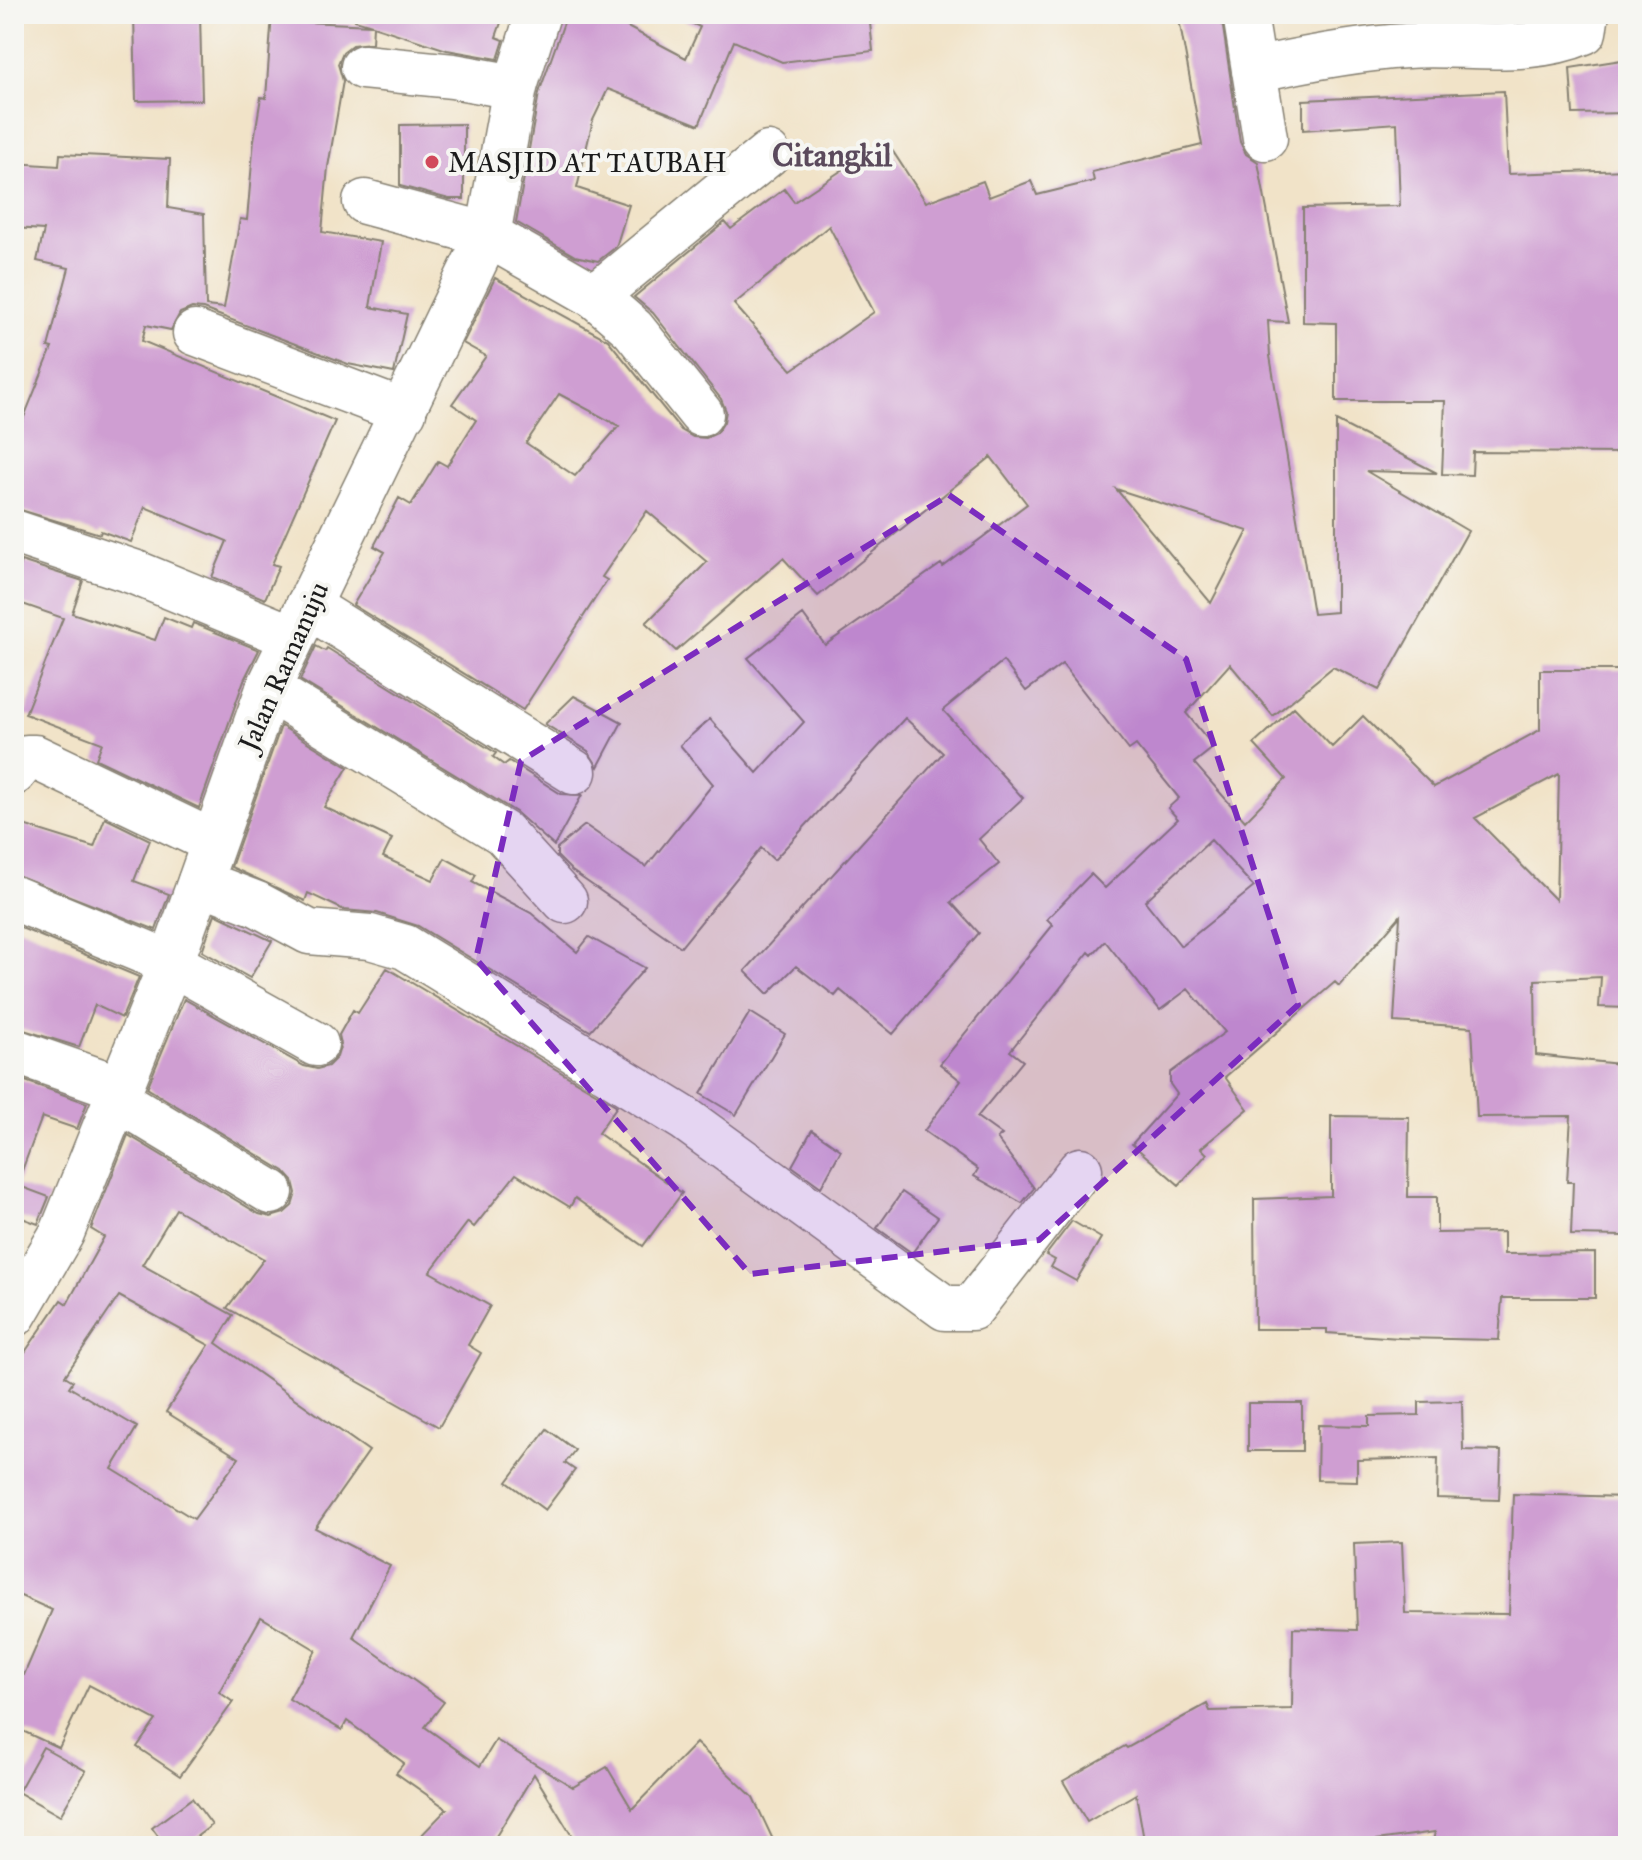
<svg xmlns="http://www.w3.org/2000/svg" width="1642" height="1860" viewBox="0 0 1642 1860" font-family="'IM FELL Great Primer',serif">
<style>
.building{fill:#cf9ed2;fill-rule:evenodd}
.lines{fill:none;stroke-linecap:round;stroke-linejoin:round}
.minor-casing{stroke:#868072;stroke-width:47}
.minor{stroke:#fff;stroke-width:44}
.marked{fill:#7b2cbf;fill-opacity:0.2;stroke:#7b2cbf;stroke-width:6;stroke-dasharray:16 10;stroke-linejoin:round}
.poi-dot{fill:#d1495b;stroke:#f6f6f2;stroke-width:3}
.labels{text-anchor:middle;stroke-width:8;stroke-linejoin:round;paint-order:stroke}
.poi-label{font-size:28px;fill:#1c1c1c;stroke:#f6f6f2;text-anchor:start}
.street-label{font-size:28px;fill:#1c1c1c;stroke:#f6f6f2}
.quarter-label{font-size:32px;font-weight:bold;fill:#5b4a5c;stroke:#f6f6f2}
</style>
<rect width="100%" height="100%" fill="#f6f6f2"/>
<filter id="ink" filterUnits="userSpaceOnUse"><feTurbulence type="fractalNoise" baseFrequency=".0125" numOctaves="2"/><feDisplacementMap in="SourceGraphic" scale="16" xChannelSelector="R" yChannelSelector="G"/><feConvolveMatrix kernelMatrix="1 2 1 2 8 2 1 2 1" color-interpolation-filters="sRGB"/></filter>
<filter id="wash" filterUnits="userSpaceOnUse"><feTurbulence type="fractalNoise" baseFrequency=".006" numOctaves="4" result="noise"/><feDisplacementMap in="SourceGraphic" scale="32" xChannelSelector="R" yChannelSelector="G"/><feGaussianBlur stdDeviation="1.8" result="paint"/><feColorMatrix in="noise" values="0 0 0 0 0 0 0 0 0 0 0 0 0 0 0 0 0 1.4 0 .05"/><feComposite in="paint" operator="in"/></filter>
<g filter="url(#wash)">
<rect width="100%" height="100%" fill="#f1e3c8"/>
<g id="blocks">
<g class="building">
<path d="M134,14H200L202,100L136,101Z"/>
<path d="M272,14H306V22L372,25L355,20L356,14H504L496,37L504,40L498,59L447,50L373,26L372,43L352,45L343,52L338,64L343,81L328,167L322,232L381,242L370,307L407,314L394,373L348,364L203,309L192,308L180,313L171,330L146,325L142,341L335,421L272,564L279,566L265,599L212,577L227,541L145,507L131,542L101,531L100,534L14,508V442L52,348L48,347L69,268L37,261L44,230L14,228V163L59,166L60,154L170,159L168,208L204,214L206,306L224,308L240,219L247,220L254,140L261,97L266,98Z"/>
<path d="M567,14H603L686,58L700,27L671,14H869L873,51L782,62L734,41L699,125L608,89L593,120L577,188L629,205L616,247L598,261L575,256L516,222L539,93Z"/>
<path d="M1178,14H1221L1240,142L1246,154L1258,162L1288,322L1268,321L1270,356L1313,614L1336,612V421L1437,473L1366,471L1468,531L1379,690L1333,667L1273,716L1230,664L1186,713L1214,747L1194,763L1245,821L1286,779L1254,744L1294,707L1332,747L1363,716L1434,787L1540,730V670H1628V1008L1599,1007L1601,977L1535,980L1536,1055L1628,1065L1625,1236L1571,1235L1573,1182H1567L1571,1116L1477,1117L1472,1027L1394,1022L1400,916L1339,986L1335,982L1225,1077L1248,1109L1201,1148L1207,1154L1179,1185L1132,1144L1177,1094L1170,1084V1073L1225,1032L1188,989L1160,1010L1105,941L1092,955L1089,952L1010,1051L1023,1061L977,1117L1002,1135L997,1139L1034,1188L1022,1203L974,1176L978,1169L924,1131L961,1081L940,1064L1053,925L1047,919L1091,874L1105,888L1178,819L1168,808L1179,798L1136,745L1129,750L1062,664L1026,691L1003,661L943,710L1023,798L979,839L999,864L951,902L979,933L893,1034L840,990L835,996L796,966L768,994L745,971L943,753L905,718L774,860L761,848L681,947L572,871L557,856V848L585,825L646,867L713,784L680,745L710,719L757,773L804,722L748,658L803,615L825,645L941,564L943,567L1027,504L991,457L818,596L783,558L676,651L646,623L707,562L647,511L602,577L607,580L523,710L353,605L385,552L374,546L399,498L411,505L438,461L447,466L476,420L452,404L486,356L463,343L495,278L608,340L681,430L693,437L706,438L717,433L724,422L726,411L721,399L653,313L634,297L725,222L731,229L784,189L794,202L886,141L926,202L983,181L989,197L1031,181L1037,195L1094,181L1092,172L1202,145ZM829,226L874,312L792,370L734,304ZM559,394L619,426L575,476L526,443ZM1116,489L1248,531L1211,603ZM1559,774L1556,900L1475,818ZM1211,840L1254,887L1181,946L1145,901Z"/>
<path d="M1628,59V113L1573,114L1570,68Z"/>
<path d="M1504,91L1508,174L1628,170V453L1473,452L1472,475L1442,474L1445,401H1336V323L1303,322V208L1400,206L1397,123L1303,130V100Z"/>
<path d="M464,124V199H449L400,186V125Z"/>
<path d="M21,561L83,581L72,613L155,640L164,617L191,628L193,623L259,650L244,680L199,808L96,759L102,743L25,714L63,618L14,601V581Z"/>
<path d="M316,646L325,651L327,648L496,753L493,757L504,765L509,761L561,794L582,795L554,846L516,812L300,680Z"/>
<path d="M574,696L622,722L598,767L588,751L545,724Z"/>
<path d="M281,726L348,767L324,807L392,839L383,857L433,880L445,858L476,875L472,882L531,913L577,952L589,937L645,968L590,1031L418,926L377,913L344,910L308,893L305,901L231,867Z"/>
<path d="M105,818L150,840L134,881L169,894L156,930L14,874V822L94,847Z"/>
<path d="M215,914L272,941L250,978L202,951Z"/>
<path d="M14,925L139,977L122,1018L95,1005L79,1047L14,1027Z"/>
<path d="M387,968L617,1106L598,1133L682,1193L643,1246L575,1198L570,1207L516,1174L474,1227L468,1222L430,1272L490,1306L468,1345L481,1353L439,1427L227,1308L264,1259L176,1209L142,1265L233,1315L216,1343L369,1451L315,1528L390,1566L353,1637L444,1702L425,1727L480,1766L496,1740L573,1787L607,1767L632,1809L696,1743L753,1797L776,1846H578L534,1774L490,1846H411L447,1809L396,1773L404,1763L347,1721L342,1730L289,1699L316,1650L261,1617L219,1692L233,1702L180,1776L137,1747L156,1720L89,1685L59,1748L14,1727V1671L24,1675L52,1610L14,1593V1346L25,1352L61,1300L67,1304L104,1237L91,1229L128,1135L259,1214L271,1217L284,1213L292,1206L296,1193L293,1181L284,1171L147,1088L184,999L304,1066L317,1069L328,1066L337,1057L341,1044L339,1035L353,1010L358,1013ZM119,1296L209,1345L166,1412L239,1458L194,1519L112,1469L137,1427L69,1387L73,1381L65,1376Z"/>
<path d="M750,1012L785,1034L736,1115L701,1094Z"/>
<path d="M14,1077L87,1103L77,1129L42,1117L17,1184Z"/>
<path d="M1331,1116L1409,1117L1408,1197H1437V1233L1504,1232V1254L1595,1253V1298H1502L1499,1340L1400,1338L1327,1333V1329H1255L1254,1199L1331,1196Z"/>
<path d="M812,1130L841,1150L821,1187L792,1166Z"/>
<path d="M14,1184L49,1197L38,1224L14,1215Z"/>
<path d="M902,1192L938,1217L912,1253L877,1228Z"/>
<path d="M1072,1221L1101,1238L1076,1281L1051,1267L1055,1260L1046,1255Z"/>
<path d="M1462,1401L1463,1450L1501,1451L1499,1500L1437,1498L1438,1458L1357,1460V1481L1317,1480L1318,1425L1369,1426V1416L1419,1415V1402Z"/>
<rect x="1248" y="1403" width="54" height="48"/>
<path d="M547,1429L575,1450L565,1463L575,1470L545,1510L507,1482Z"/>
<path d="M1513,1494L1628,1497V1846H1432L1435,1832L1333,1846H1145L1136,1794L1087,1822L1063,1781L1125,1746L1127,1748L1207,1704L1210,1711L1292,1709L1293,1628L1357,1630L1354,1544L1402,1542L1405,1613L1509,1614Z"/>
<path d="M43,1747L86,1771L60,1816L18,1792Z"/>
<path d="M192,1798L212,1825L184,1846H165L152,1828Z"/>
</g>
</g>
</g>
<g filter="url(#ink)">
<use href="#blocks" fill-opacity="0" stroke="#868072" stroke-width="2"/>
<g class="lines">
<defs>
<g id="minor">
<path d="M1245,14L1265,138"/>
<path d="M363,67L453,76L515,87"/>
<path d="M1254,70C1304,59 1355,49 1406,46C1463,42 1530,56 1584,32L1587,14"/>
<path d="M365,202L488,235L595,296L633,329L701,414"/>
<path d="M595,296L768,154"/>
<path d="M195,333L404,412"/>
<path d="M14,532L134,572L292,637"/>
<path d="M308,606L574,772"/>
<path d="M268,689L503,833L565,901"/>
<path d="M14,773L27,757H35L211,841"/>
<path d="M200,882L257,904L309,932L370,937L405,947L685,1119L945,1308H972L1080,1170"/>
<path d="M14,898L171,963L316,1044"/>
<path d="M14,1051L120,1088"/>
<path d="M115,1098L271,1192"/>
<path d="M14,1315L62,1233L171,963L268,689L488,235L515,87L538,14"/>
</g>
</defs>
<use href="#minor" class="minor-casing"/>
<use href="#minor" class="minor"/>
</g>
</g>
<path class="marked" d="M949,495L1186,659L1298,1005L1039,1240L750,1274L476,959L521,761Z"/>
<circle class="poi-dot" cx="432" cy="162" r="8"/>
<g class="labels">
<g class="poi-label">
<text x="448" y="172">MASJID AT TAUBAH</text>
</g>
<g class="street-label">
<text transform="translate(283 666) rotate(-66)" y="10">Jalan Ramanuju</text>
</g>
<g class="quarter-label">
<text x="832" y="166">Citangkil</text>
</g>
</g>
<rect width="1642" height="1860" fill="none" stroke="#f6f6f2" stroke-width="48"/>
</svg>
